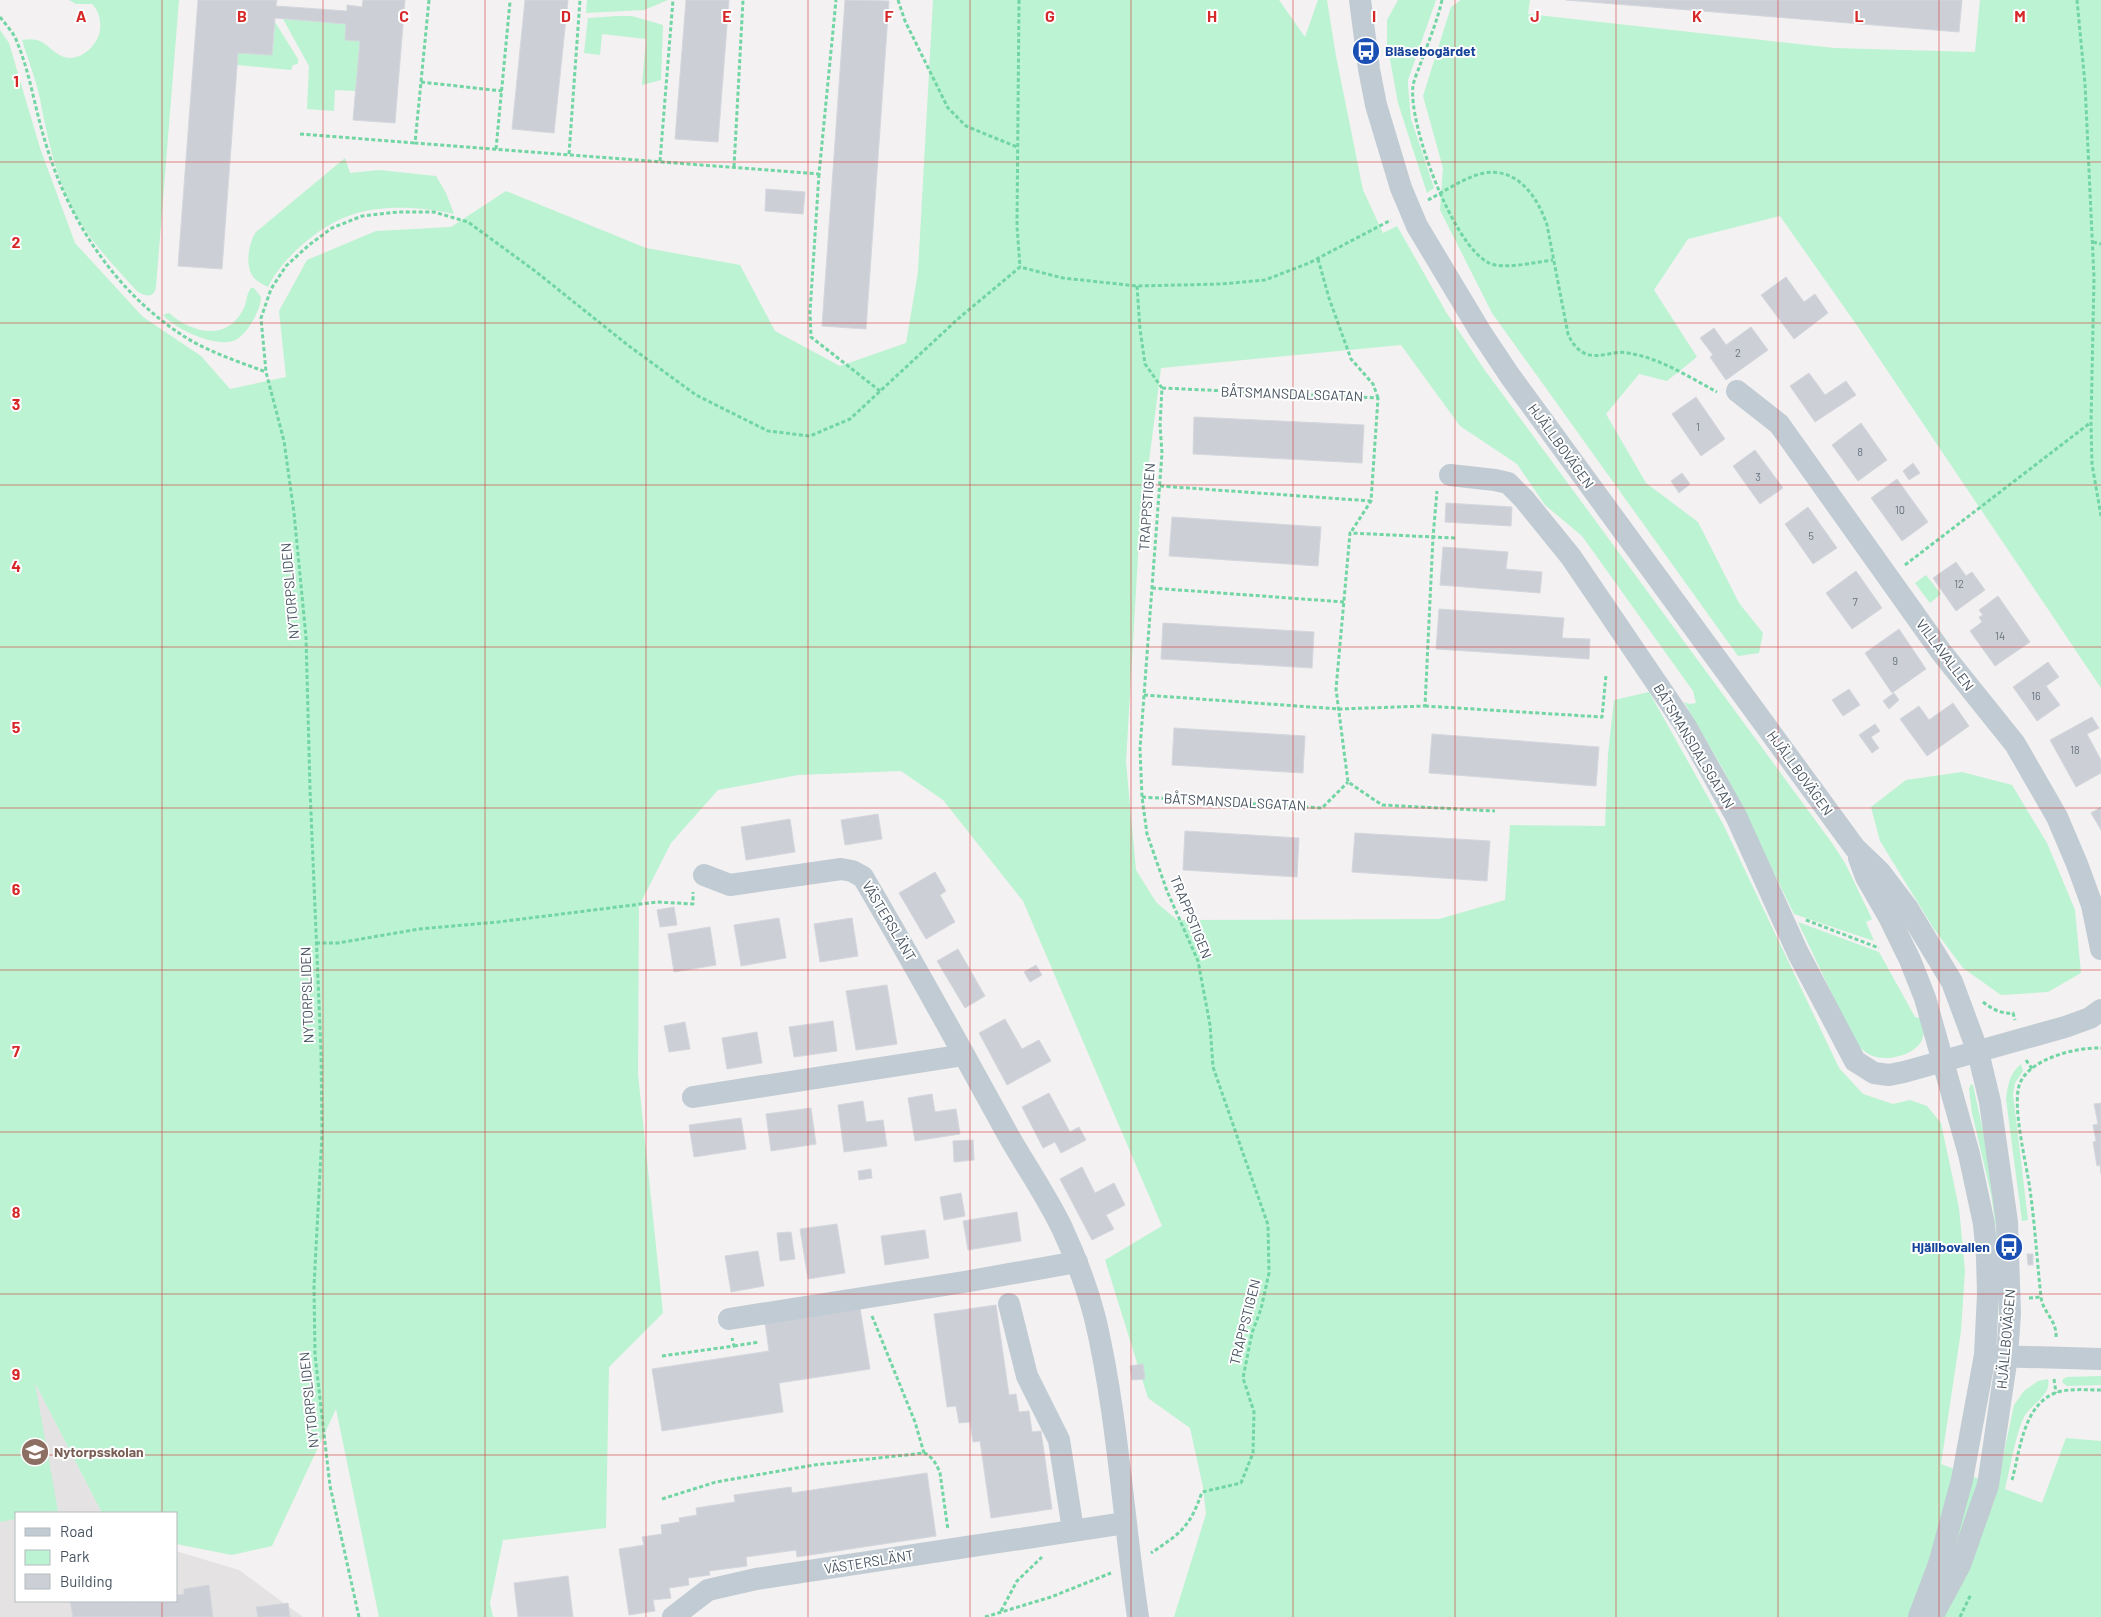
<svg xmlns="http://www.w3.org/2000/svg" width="2101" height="1617" viewBox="0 0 2101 1617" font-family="Barlow,sans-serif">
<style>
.education{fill:#e4e2e2}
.green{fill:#bcf3d2}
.building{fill:#ccd0d6;stroke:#d4d7dd}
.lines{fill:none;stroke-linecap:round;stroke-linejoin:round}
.path{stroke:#71d5a4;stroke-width:3;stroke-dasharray:4 2.5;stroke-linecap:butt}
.minor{stroke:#c0cbd3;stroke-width:22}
.grid{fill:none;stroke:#d62828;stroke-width:1;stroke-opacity:0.55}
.labels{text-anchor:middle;stroke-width:4;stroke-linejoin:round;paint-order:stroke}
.number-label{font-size:11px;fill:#68737e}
.transit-label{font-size:14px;font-weight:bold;fill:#164399;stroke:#fff;text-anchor:start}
.street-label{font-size:14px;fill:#475460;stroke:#fff}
.education-label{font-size:14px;font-weight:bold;fill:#785e54;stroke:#fff;text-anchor:start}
.grid-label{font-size:16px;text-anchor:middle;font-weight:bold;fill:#d62828;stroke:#fff;stroke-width:4;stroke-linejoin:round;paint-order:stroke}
</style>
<rect width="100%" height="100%" fill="#f3f1f1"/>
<path class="education" d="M34,1381L102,1513H16V1601H176V1551L239,1570L303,1617H0V1390Z"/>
<g class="green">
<path d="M69,0H179L156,287C154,298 147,297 138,292C114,266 89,240 72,208C55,174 47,136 40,99C36,79 28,60 22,40C47,36 47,51 64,57C81,62 98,45 100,30C101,20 99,11 92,4H76Z"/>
<path d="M587,0H668L644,10L586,13Z"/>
<path d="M933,0H1279L1305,37L1318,0H1327L1336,56L1363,190L1383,233L1397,226L1446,312L1484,369L1832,843L1845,863L1872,919L1866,922L1874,941L1794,914L1724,771L1684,702L1690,704L1696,703L1693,691L1582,536L1545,505L1517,464L1460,426L1401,345L1161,368L1139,539L1126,762L1136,870L1156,902L1177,920L1439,919L1505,900L1510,825L1605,826L1608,754L1614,700L1649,692L1723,824L1839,1068L1863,1094L1893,1104L1910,1100L1927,1106L1941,1123L1959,1208L1965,1271L1961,1331L1941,1464L1997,1486L2014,1405L2024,1391L2038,1381L2048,1379C2052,1395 2031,1404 2024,1417C2016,1433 2010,1469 2005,1489L2042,1503L2066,1438L2101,1441V1617H1174L1206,1514L1203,1487L1190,1428L1148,1398L1105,1260L1162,1226L1023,901L943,800L901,771L798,775L718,790L671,843L639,906L638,1074L663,1313L609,1367L606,1528L503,1540L490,1603L493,1617H379L336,1409L272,1546L232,1555L176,1544V1513H102L35,1383L58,1511L16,1513V1519L0,1522V30L9,43L40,148L75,243L143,317L201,356L230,389L286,377L279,311L307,260L376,231L451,227L506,191L646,248L740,265L775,331L840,366L906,343L918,272Z"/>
<path d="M1398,0H1436L1408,80V86L1411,119L1434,188L1427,193L1398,103L1387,43V20Z"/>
<path d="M1461,0H1530L1528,14L1834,48L1975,52L1980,0H2101V688L1856,324L1780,216L1688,239L1654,290L1697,357L1667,381L1639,374L1606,414L1646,483L1698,522L1739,603L1763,633L1759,653L1738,656L1492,313L1440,210L1443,168L1423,96L1451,7Z"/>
<path d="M617,16H632L663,25L661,80L642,85L646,39L602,34L600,55L584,53L588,18Z"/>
<path d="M283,19L346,24L345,40L360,41L356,91L335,90L334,111L307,109L309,66Z"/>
<path d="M275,22L298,59V64L293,65L291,70L237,65L238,53L272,55Z"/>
<path d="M345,158L350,173L379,170L436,176L446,193L454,214C425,207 380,204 351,215C319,226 283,257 268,287C262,284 255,281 252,275C245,264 249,242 256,232Z"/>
<path d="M251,288H254L261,297C261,305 257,312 254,319C249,327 242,338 233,341C214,347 175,329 163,315L169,313C191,332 225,343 243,310C247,303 246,294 251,288Z"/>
<path d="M1926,575L1941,594L1930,603L1915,583Z"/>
<path d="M1962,772L2012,785L2047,843L2075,910L2081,973L2048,992L2001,995L1963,968L1934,929L1880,841L1871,807L1906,780Z"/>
<path d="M1798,922L1879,952L1915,1017L1923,1019C1924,1026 1925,1035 1921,1042C1911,1057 1882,1063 1867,1053C1862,1050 1859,1046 1855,1043Z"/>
<path d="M2021,1064L2023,1071L2015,1083L2013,1094L2028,1220L2022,1221L2006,1099C2008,1085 2009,1074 2021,1064Z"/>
<path d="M1971,1084L1973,1085L1996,1190L1999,1318L1996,1229L1991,1194L1972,1113L1969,1089Z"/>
<path d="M2101,1376V1385L2067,1386L2062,1382L2063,1379L2067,1377Z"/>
</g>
<g class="building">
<path d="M198,0H277L276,6L347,11V5L362,7L363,0H405L395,123L353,120L360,41L345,40L346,24L275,18L272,55L238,53L222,269L178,266Z"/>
<path d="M525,0H568L554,133L512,129Z"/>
<path d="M686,0H729L718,142L675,139Z"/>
<path d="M845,0L889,1L866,329L822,326Z"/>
<path d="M1566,0H1962L1959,32Z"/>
<path d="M766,189L805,192L803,214L765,211Z"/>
<path d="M1786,277L1804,302L1815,294L1828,313L1794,339L1761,295Z"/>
<path d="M1751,327L1768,350L1726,380L1710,357L1713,355L1700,338L1714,328L1726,345Z"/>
<path d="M1809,373L1825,395L1846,381L1856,395L1815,422L1790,386Z"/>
<path d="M1696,397L1725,439L1701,456L1672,414Z"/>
<path d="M1194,417L1364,425L1362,463L1193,454Z"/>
<path d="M1861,423L1887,460L1858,481L1832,445Z"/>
<path d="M1755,450L1783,488L1760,504L1733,466Z"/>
<path d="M1913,463L1920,473L1909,480L1903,471Z"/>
<path d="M1682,473L1690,484L1679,493L1671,481Z"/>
<path d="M1897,479L1928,522L1902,541L1871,498Z"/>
<path d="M1446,503L1512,507L1511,526L1445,522Z"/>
<path d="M1808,507L1837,548L1813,564L1785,524Z"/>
<path d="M1172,517L1321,527L1318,566L1169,556Z"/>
<path d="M1443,547L1508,552L1506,569L1542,572L1540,593L1440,585Z"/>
<path d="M1956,562L1966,576L1972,572L1985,590L1956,611L1933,578Z"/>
<path d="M1856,571L1882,608L1852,629L1826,593Z"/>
<path d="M1998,596L2030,642L1995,666L1970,631L1982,622L1979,617L1983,615L1979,610Z"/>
<path d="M1439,609L1564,618L1562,638L1590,639L1589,659L1436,649Z"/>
<path d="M1163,623L1314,632L1312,668L1161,659Z"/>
<path d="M1899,629L1926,669L1892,693L1865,653Z"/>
<path d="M2048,662L2059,677L2046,686L2060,705L2037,721L2013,687Z"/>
<path d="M1849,689L1860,705L1843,716L1832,700Z"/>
<path d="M1894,693L1899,700L1889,709L1883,701Z"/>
<path d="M1953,703L1969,726L1927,756L1900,719L1919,706L1929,720Z"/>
<path d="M2092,717L2099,728L2087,734L2101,760V773L2076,787L2050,740Z"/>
<path d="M1875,724L1880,731L1871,737L1879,748L1872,753L1859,735Z"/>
<path d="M1174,728L1305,736L1303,773L1172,765Z"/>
<path d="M1432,734L1599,747L1596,786L1429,773Z"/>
<path d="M2101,807V830L2091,813Z"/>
<path d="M878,814L882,839L845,845L841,820Z"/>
<path d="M790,819L795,852L746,860L741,827Z"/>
<path d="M1185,831L1299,838L1297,877L1183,870Z"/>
<path d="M1355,833L1490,841L1487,881L1352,872Z"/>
<path d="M935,872L946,891L940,895L955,922L926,939L899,893Z"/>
<path d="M674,907L677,925L660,927L657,910Z"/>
<path d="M779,918L786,958L741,966L734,925Z"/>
<path d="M852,918L858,956L820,962L814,924Z"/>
<path d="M710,927L716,965L674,972L668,934Z"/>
<path d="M958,949L985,996L965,1008L937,961Z"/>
<path d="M1036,965L1042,975L1030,982L1024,972Z"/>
<path d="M887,985L897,1044L856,1050L846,991Z"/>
<path d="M1005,1019L1022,1049L1039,1040L1051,1061L1007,1085L979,1033Z"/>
<path d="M833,1021L837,1051L794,1057L789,1027Z"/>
<path d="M685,1022L690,1049L669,1052L664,1026Z"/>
<path d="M757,1032L762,1063L727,1069L722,1038Z"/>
<path d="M1049,1093L1070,1132L1079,1127L1086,1140L1061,1153L1055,1142L1043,1148L1022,1107Z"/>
<path d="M932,1094L935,1112L956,1109L960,1134L915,1141L908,1098Z"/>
<path d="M863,1101L866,1122L883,1120L887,1146L844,1152L838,1105Z"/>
<path d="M2101,1103V1174L2100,1165L2097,1166L2093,1142L2096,1141L2093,1125L2098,1124L2094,1104Z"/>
<path d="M811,1108L816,1144L771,1151L766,1114Z"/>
<path d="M741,1118L746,1149L694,1157L689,1125Z"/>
<path d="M973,1140L974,1160L954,1162L953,1141Z"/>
<path d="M1082,1167L1095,1193L1114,1183L1125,1205L1106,1215L1114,1229L1092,1240L1060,1179Z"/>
<path d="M871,1169L872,1178L859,1180L858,1171Z"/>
<path d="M961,1193L965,1216L944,1220L940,1197Z"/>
<path d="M1017,1212L1021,1241L968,1250L963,1221Z"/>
<path d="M837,1224L845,1273L808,1279L800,1229Z"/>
<path d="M925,1230L929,1258L885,1265L881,1236Z"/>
<path d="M791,1232L795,1259L780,1261L777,1233Z"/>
<path d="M758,1251L764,1286L731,1292L725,1256Z"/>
<path d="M2027,1254H2033V1265H2028Z"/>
<path d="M996,1305L1009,1395L1016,1394L1019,1412L1029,1411L1032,1432L1041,1431L1052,1509L991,1518L980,1441L973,1442L970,1422L959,1423L956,1406L947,1407L934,1314Z"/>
<path d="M860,1308L870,1369L779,1383L783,1412L662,1431L652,1369L769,1351L765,1323Z"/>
<path d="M1143,1364L1145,1379L1132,1380L1130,1366Z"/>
<path d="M927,1473L936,1536L797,1557L796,1550L746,1557L747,1566L709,1571L710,1575L688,1578L689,1585L669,1588L671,1598L653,1600L655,1611L629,1615L619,1549L644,1545L642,1537L662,1534L661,1525L680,1522L679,1518L697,1515L696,1508L735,1502L734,1495L791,1487L792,1493Z"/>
<path d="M568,1576L573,1617H518L514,1583Z"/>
<path d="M209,1585L213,1617H73L70,1601H128V1602L176,1601V1595L184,1594V1589Z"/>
<path d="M288,1603L290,1617H258L256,1607Z"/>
</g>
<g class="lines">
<g class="path">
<path d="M429,0L415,143L819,174L836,0"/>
<path d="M898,0L905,21L948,108L966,126L1017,147"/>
<path d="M1019,0L1017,226L1020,267"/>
<path d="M1442,0C1437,22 1428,43 1420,65C1418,71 1414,79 1413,86C1408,124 1453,246 1489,263C1504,270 1536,262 1553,260"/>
<path d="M2077,0L2085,84L2094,278L2091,423L2092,464L2101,516"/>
<path d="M0,17C6,25 14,33 17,42C30,73 35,109 45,141C67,217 113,289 179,333C205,351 237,361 266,372"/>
<path d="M421,82L502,91"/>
<path d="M300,134L415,143"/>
<path d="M496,149L510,2"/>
<path d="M569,154L580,0"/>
<path d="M660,161L673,0"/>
<path d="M734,167L743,0"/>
<path d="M819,174L810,312L811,337L880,391"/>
<path d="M1428,200C1445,191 1465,177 1484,173C1518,167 1538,198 1547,225L1568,334C1572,343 1577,350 1586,354C1600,359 1614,350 1628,353C1660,358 1689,377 1717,392"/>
<path d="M2093,242L2101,244"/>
<path d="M1318,259L1329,298L1351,359L1373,384L1378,398"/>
<path d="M1137,286L1140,329L1145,364L1162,388L1160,425L1162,453L1140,749L1142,797L1147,834L1167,891L1198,961L1210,1025L1213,1067L1268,1225L1269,1273L1261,1309L1252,1333L1243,1378L1254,1412L1253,1453L1241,1483L1202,1492C1190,1527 1181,1533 1151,1553"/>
<path d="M1162,388L1378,398L1371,501L1351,532"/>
<path d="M1160,486L1371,501"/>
<path d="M1455,538L1350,533L1336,689L1348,782L1382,805L1495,811"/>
<path d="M1905,565L2090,423"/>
<path d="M1152,588L1344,602"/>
<path d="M1144,695L1339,709L1425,706L1433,537L1437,491"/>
<path d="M1425,706L1602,717L1606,675"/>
<path d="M1142,797L1322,808L1348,782"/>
<path d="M1806,920L1879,948"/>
<path d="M316,943H338L419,929L498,922L657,902L693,904V892"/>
<path d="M1983,1002C1992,1009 2001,1014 2013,1013L2015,1020"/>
<path d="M2026,1060L2033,1070"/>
<path d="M2029,1298L2041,1297"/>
<path d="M872,1316L915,1422L924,1453"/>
<path d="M2056,1337C2057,1320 2043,1313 2041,1297C2037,1261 2035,1225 2030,1190C2027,1165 2011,1105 2020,1083C2031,1058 2077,1047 2101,1048"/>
<path d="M734,1346L759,1342"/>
<path d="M662,1356L734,1346L732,1338"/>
<path d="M2054,1379L2056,1393"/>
<path d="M2012,1480C2020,1451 2023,1406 2055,1393C2068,1388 2087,1390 2101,1390"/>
<path d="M662,1499L716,1482L814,1465L924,1453C932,1456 937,1465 940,1473L948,1530"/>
<path d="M1001,1611L1017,1581L1042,1557"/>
<path d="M359,1617L330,1486L315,1355L314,1286L322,1135L321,1051L310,789L306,637L294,513L284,441L266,372L261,318L271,289L286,266L309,245L332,228L362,216L398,212H434L468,222L535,271L629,346L696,395L768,431L810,436L850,419L959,318L1020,267L1063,278L1137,286L1221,284L1265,280L1309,263L1391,220"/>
<path d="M985,1617L1051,1597L1111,1573"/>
<path d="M1960,1617L1971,1594"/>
</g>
<g class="minor">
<path d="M1360,0L1369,69L1376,105L1401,188L1417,226L1480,331L1510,376L1855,848L1880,872L1908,909L1952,982L1978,1052L1990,1102L2007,1222L2010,1314L2007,1356L1988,1485L1960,1565L1932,1617"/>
<path d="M1737,391L1779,424L1942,653L2015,744L2057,817L2077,864L2092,905L2101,949"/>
<path d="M1450,475L1495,480L1508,483L1524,499L1571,557L1685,725L1736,816L1798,953L1855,1061L1874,1073L1889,1075L1904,1072L2065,1027L2090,1018L2101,1010"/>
<path d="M1859,858L1866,877L1889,917L1910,960L1925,998L1969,1154L1984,1224L1987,1257L1988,1294L1985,1355L1962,1480L1939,1564L1919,1617"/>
<path d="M704,875L730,885L841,869L852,871L863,877C913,962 960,1047 1007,1133C1025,1165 1046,1195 1062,1228C1075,1256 1087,1287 1095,1318C1118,1416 1123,1518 1138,1617"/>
<path d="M693,1097L964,1055"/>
<path d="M1009,1304L1027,1376L1059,1440L1073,1530"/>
<path d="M729,1319L964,1282L1077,1262"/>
<path d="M1992,1356L2101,1359"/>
<path d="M673,1617L708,1590L756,1579L1125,1523"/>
</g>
</g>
<path class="grid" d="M162,0V1513M323,0V1617M485,0V1617M646,0V1617M808,0V1617M970,0V1617M1131,0V1617M1293,0V1617M1455,0V1617M1616,0V1617M1778,0V1617M1939,0V1617M0,162H2101M0,323H2101M0,485H2101M0,647H2101M0,808H2101M0,970H2101M0,1132H2101M0,1294H2101M0,1455H2101M162,1601V1617"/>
<defs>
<symbol id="bus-disc" viewBox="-11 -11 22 22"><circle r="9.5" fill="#1a4fb4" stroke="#fff"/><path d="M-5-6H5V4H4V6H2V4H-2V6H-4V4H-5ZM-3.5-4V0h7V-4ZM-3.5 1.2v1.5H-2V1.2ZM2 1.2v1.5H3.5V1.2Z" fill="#fff"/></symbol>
<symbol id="school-disc" viewBox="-11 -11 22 22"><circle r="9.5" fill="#8d6e63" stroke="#fff"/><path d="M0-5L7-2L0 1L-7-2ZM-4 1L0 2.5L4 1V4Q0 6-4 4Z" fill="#fff"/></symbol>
</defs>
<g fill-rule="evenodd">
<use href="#bus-disc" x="1350" y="35" width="32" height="32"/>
<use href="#bus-disc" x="1993" y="1231" width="32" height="32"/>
<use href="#school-disc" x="19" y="1436" width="32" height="32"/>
</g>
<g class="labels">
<g class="number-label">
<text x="1738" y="357">2</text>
<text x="1698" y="431">1</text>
<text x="1860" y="456">8</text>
<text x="1758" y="481">3</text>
<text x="1900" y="514">10</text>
<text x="1811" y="540">5</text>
<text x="1959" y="588">12</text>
<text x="1855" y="606">7</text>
<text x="2000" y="640">14</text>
<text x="1895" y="665">9</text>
<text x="2036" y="700">16</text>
<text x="2075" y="754">18</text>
</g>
<g class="transit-label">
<text x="1385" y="56">Bläsebogärdet</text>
<text x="1990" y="1252" text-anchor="end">Hjällbovallen</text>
</g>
<g class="street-label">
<text transform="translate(1292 394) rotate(2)" y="5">BÅTSMANSDALSGATAN</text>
<text transform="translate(1561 446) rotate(54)" y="5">HJÄLLBOVÄGEN</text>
<text transform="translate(1147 507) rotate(-86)" y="5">TRAPPSTIGEN</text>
<text transform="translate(290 591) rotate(-95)" y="5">NYTORPSLIDEN</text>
<text transform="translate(1945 655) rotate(53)" y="5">VILLAVALLEN</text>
<text transform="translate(1694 746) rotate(59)" y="5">BÅTSMANSDALSGATAN</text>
<text transform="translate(1800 773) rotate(54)" y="5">HJÄLLBOVÄGEN</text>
<text transform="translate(1235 802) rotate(3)" y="5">BÅTSMANSDALSGATAN</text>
<text transform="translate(1191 917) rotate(68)" y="5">TRAPPSTIGEN</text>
<text transform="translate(889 921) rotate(59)" y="5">VÄSTERSLÄNT</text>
<text transform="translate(307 995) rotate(-92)" y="5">NYTORPSLIDEN</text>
<text transform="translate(1245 1322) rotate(-76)" y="5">TRAPPSTIGEN</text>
<text transform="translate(2006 1339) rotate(-85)" y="5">HJÄLLBOVÄGEN</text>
<text transform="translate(309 1400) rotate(-96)" y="5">NYTORPSLIDEN</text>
<text transform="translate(869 1562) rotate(-9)" y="5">VÄSTERSLÄNT</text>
</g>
<g class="education-label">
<text x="54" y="1457">Nytorpsskolan</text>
</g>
</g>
<g class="grid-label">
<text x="81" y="22">A</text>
<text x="242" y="22">B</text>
<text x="404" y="22">C</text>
<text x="566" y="22">D</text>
<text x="727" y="22">E</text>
<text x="889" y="22">F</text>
<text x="1050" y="22">G</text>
<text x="1212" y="22">H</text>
<text x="1374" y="22">I</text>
<text x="1535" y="22">J</text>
<text x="1697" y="22">K</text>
<text x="1859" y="22">L</text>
<text x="2020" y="22">M</text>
<text x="16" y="87">1</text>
<text x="16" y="248">2</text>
<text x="16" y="410">3</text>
<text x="16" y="572">4</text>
<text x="16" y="733">5</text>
<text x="16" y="895">6</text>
<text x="16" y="1057">7</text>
<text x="16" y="1218">8</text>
<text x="16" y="1380">9</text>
</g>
<rect x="15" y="1512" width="162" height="90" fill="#ffffff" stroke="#b5bbbf"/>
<rect x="25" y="1528" width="25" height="8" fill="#c0cbd3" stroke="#b5bbbf"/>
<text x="60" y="1537" font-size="15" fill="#475460">Road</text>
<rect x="25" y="1550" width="25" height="15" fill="#bcf3d2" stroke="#b5bbbf"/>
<text x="60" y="1562" font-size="15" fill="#475460">Park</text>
<rect x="25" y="1574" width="25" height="15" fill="#ccd0d6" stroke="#b5bbbf"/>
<text x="60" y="1587" font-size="15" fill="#475460">Building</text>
</svg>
